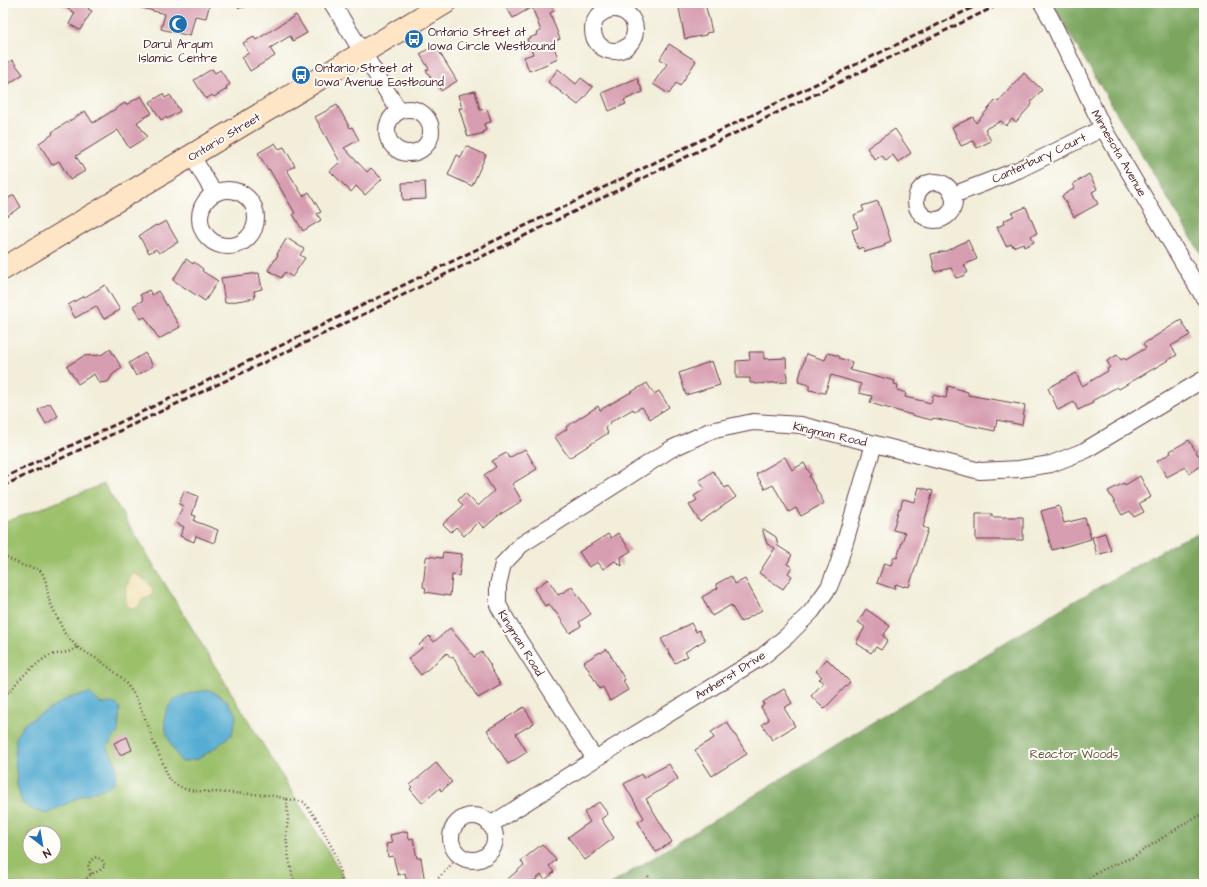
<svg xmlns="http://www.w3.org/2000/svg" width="1207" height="887" viewBox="0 0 1207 887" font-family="'Architects Daughter',sans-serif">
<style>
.green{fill:#9bc06b;stroke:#72704b;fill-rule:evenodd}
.forest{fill:#7ca65f;stroke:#636245}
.sand{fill:#eeda9e;stroke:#9c7c64}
.water{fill:#57add3;stroke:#50667f}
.building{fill:#d79db0}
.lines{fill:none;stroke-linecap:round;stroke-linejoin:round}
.lane-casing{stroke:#633e45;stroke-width:10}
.street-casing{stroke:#633e45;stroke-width:18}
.secondary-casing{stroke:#633e45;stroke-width:24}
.path{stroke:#633e45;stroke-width:2.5;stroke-dasharray:1 3;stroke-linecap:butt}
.lane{stroke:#fff;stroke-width:8}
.street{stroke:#fff;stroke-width:16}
.secondary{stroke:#fde5c5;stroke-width:22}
.rail{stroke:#4a1f2b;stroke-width:3;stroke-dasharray:6 3;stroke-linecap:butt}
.labels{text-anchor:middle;stroke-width:4;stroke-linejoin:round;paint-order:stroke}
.poi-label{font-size:12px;fill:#4a1f2b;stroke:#fdfcf7;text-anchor:start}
.street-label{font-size:12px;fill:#4a1f2b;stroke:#fdfcf7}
.park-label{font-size:12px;fill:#665741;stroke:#fdfcf7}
</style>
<rect width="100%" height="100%" fill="#fdfcf7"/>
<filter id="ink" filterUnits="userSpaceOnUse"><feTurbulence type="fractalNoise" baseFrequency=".025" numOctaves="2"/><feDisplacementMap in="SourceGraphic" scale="8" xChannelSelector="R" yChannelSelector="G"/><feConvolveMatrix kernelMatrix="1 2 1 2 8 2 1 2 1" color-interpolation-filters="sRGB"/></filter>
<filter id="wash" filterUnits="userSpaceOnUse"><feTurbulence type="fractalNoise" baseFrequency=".012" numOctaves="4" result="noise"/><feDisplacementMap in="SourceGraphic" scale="16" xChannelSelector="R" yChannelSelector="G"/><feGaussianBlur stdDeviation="0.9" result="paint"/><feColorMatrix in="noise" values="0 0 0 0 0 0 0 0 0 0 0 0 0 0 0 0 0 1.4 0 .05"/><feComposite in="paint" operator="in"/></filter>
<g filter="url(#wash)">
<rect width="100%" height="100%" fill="#f2eeda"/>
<path class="green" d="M104,484L348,884H3V523ZM30,833H54V857H30Z"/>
<g class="forest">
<path d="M1051,3H1204V259L1058,15Z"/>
<path d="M1204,532V884H611L873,722L1059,610L1179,541Z"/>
</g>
<path class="sand" d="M132,573C139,574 151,584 153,590L151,597L143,599L137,608C135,608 132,608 130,608C121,604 128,579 132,573Z"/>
<g class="water">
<path d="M210,690L225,699L237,714L232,734L218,746L198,759L182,762C165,739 151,705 188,694C195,692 203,691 210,690Z"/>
<path d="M90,693L101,704L114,703L120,708L118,733L110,742L107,748L116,763L115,782L103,789L79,797L47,814L36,811L22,803L17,785L15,759L16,736L25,723L69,698Z"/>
</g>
<g id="blocks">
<g class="building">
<path d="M58,3H91L88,9L92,11L80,30L69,24L75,13Z"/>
<path d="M138,3H210L206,18L195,16L190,36L161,29L165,14L138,7Z"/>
<path d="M504,3H549L554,11L550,13L560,39L552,42L558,58L549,62L550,63L529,71L524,57L533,54L527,39L537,35L536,33L541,31L532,7L513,18Z"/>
<path d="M678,3H705L712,32L706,33V35L685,39Z"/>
<path d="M296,15L307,33L293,41L290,36L270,48L275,56L250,71L242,57L249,53L243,43L254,37L256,40Z"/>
<path d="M669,44L696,61L680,86L676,83L669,94L653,84L667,64L660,59Z"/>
<path d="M435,45L457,81L441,91L436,82L434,83L426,70L429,69L420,54Z"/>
<path d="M12,60L23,74L3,88V67Z"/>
<path d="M212,69L215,73L220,70L230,84L226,87L227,89L214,97L212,95L206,99L194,80Z"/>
<path d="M558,69L576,84L581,78L593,87L578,105L548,82Z"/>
<path d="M1024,73L1042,90L1031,102L1032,104L1016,122L1012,119L1006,126L1001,121L985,129L991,141L977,148L973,141L961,146L952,127L973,117L976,123L996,100L998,102Z"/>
<path d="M637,78L643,92L624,100L626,104L609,111L602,93Z"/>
<path d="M475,91L480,110L487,109L491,122L484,124L486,130L483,132L484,133L468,137L459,108H462L458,95Z"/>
<path d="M163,94L165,98L170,95L180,111L167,119L166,117L161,120L150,102Z"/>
<path d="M141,96L152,113L137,122L147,137L129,148L118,130L76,156L85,171L70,180L59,161L52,165L39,143L53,134L52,132L85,111L93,123L125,103L126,105Z"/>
<path d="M337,105L350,128L352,127L359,140L344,148L367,172L371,168L382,179L365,195L356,186L351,192L330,171L340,162L315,117Z"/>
<path d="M895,129L911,153L898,162L893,155L886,161L882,155L875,160L867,148Z"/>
<path d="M275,143L279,149L284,147L295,166L287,170L303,196L309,192L321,212L317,214L321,220L303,231L293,214L295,213L286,198L269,169L268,170L258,153Z"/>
<path d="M466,146L486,155L472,186L448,175L457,155L461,157Z"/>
<path d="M1089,174L1097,189L1092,192L1098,204L1074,217L1062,196L1075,188L1073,184Z"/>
<path d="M425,182L426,199L403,200L402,183Z"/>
<path d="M14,195L21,207L3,218V201Z"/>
<path d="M878,201L891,241L884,244L885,246L865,252L863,247L858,249L852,230L858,228L854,215L864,211L862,206Z"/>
<path d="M1026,207L1037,233L1031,236L1034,242L1024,247L1023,243L1013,247L1012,244L1006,246L997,227L1004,224L1003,221L1014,216L1012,213Z"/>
<path d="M166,221L178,242L159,253L156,249L149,253L139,236L156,225L157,226Z"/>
<path d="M287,238L304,249L300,255L305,258L292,277L285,272L281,278L268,270L278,255L277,254Z"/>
<path d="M968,240L977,259L964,265L968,272L963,276L956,278L951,268L935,272L931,254L946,251Z"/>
<path d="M186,259L193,264L194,262L203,269L202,271L218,281L205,301L173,280Z"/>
<path d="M259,273L262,289L254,291L255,298L225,303L221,278Z"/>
<path d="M105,285L120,310L104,319L96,306L75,318L68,305L84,296L85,297Z"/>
<path d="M149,290L152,295L158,291L180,327L159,339L145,317L141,319L133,306L143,300L140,295Z"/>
<path d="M1181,320L1190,335L1171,346L1177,355L1119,389L1117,387L1092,401L1093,403L1078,410L1074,402L1058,410L1048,388L1076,373L1082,386L1108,371L1107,369L1110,367L1107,361L1117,355L1121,360L1124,358L1126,360L1146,348L1143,344Z"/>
<path d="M110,349L122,368L113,374L108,382L99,383L94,374L78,384L67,366L82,357L83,356L101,355Z"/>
<path d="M749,352H764V359L786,358L787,382L754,384V383H750V378H736V361L750,360Z"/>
<path d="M145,353L153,366L136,376L129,363Z"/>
<path d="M828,353L839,356V358L852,362L850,370L877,377V376L895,381L894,384L898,385L897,390L906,393L905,397L931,403L933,395L946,398L948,386L968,392V395L1025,405L1022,425L997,420L995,431L933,418L932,420L919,417L870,403L872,396L859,393L861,384L831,375L825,393L809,390V385L798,382L806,354L825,360Z"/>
<path d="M712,361L720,385L686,395L679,373Z"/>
<path d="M647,383L654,394L659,391L669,407L650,419L642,407L634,411L633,409L609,423L610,424L605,427L608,433L569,458L555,437L567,429L566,427L598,406L600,410Z"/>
<path d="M50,403L58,416L46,424L38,410Z"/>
<path d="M1189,440L1198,455L1200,454L1204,460V464L1189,473L1185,467L1167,477L1157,461L1171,453L1170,451Z"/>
<path d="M525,449L537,469L512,484L522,501L499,515L484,528L478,522L464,536L456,527L451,532L443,524L463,506L458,500L465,493L478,506L494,491L484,475L496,467L492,461L506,453L509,458Z"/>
<path d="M785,457L792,470L804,463L811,475L809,476L824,503L801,516L796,508L789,512L773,485L765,489L756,474Z"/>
<path d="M713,471L725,488L728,486L736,497L700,522L689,505L697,500L694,496L705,489L699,481Z"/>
<path d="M1140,476L1151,497L1139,503L1144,512L1134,517L1130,511L1122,515L1108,491L1124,483L1125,485Z"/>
<path d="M919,487L933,491L923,527L928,529L909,587L904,586V587L896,584L894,589L877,583L884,563L891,565L894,557L897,558L905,533L893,530L899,508L900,509L903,499L915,502Z"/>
<path d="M184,491L198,496L192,515L196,516L194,521L218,530L214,543L196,536L194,542L180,536L184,527L176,523L183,506L179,504Z"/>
<path d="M1059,506L1064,523L1085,518L1091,539L1052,550L1041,511Z"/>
<path d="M976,514H992V517H1023V540H976Z"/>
<path d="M762,528L776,537L778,546L792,555L787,564L792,567L788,573L792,576L783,589L759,573L775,548L767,544Z"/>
<path d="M618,533L631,551L621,557L622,566L615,561L603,569L598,562L589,567L579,552L608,534L611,538Z"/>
<path d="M1105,533L1111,551L1097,555L1092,537Z"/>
<path d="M443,552L462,554L459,576L452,575L450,596L425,592L426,588L423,587L426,558L427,556L442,558Z"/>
<path d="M731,576L735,584L745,579L762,610L741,622L731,605L712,616L702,597L718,588L716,584Z"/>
<path d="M548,579L558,595L572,587L591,614L579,622L581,626L570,633L555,611H554L549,604L545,606L534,589Z"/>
<path d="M866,609L890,626L883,636L888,640L881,650L876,647L871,653L856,643L865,627L858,622Z"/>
<path d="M691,623L696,632L699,630L705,640L685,652L688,656L675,663L661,639Z"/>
<path d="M450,628L474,657L482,652L491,666L490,667L501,685L478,698L453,657L451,658L447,653L421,675L408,659L422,648L419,645L429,636L434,642Z"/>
<path d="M607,649L625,680L623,681L628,690L610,701L603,687L600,689L584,662L600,652L601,653Z"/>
<path d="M827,659L850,682L824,709L811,696L823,683L819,679L822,677L816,671Z"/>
<path d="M784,689L792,703L784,708L795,726L772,740L762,724L769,720L761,707L764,705L763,702Z"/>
<path d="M524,707L534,723L516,734L527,752L508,764L487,730Z"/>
<path d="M727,722L747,754L712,776L695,750L714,738L711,732Z"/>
<path d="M127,737L132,750L120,755L114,743Z"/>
<path d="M436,763L452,782L441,791L440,788L422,803L410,789L412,787L410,785Z"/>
<path d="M669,764L678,779L646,799L672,842L656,852L638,822L644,818L624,784L641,774L643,778Z"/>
<path d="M599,802L608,814L601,819L614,838L595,852V853L585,860L568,837L590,822L584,812Z"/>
<path d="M407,831L409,839L413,838L417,858H421L425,883L418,884H407L405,873L398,875L393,856L388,857L386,844L392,843L390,835Z"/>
<path d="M542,844L556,860L549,866L554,872L545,880L541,875L530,884H502L524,865L521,861Z"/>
</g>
</g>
</g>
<g filter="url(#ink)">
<use href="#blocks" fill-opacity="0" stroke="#633e45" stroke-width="1"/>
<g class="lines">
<defs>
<path id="lane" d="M240,3H243"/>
<g id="street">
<path d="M332,3L399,111"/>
<path d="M1042,3L1051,19L1103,128L1204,298"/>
<circle cx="614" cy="30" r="21"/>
<circle cx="409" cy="131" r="22"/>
<path d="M192,156L214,193"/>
<circle cx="935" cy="201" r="19"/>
<circle cx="228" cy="218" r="28"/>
<path d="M953,195L1018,170L1103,128"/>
<path d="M595,759L511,628L498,605V585L503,564L521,545L671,449L710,431L753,422L801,425L980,471L1019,469L1051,464L1084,451L1204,379"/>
<circle cx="473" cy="838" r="22"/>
<path d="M490,825L595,759L763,656L787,636L812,611L829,587L839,562L874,444"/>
</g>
<path id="secondary" d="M3,269L445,3"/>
</defs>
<use href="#lane" class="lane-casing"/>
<use href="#street" class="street-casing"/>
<use href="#secondary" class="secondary-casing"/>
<g class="path">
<path d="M3,556L24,566L38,569L42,572L46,582L49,600L65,634L77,647L102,662L122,678L133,693L138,702L148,725L153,741L165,768L167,777L175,784L185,789L195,791L269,795L287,799L288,819L286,836L289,859L293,878L298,884"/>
<path d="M3,707L5,694C13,690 13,687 18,681C26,673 35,665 45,658C54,652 68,655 77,647"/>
<path d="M287,799L304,802L318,821L335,853L343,884"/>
<path d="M648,876L652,884"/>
<path d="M3,881L12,884"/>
<path d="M81,884L91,874L99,871L105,866L102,860L96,857L91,860L88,865L91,874"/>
<path d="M433,884L460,855"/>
<path d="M1078,884L1104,869L1133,857L1190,820L1204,814"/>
</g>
<use href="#lane" class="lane"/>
<use href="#street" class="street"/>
<use href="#secondary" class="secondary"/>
<g class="rail">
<path d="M3,478L278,347L420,277L982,3"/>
<path d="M3,486L282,354L1002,3"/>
</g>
</g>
</g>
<defs>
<symbol id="mosque-disc" viewBox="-11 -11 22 22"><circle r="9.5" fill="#1f6fb2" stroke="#fdfcf7"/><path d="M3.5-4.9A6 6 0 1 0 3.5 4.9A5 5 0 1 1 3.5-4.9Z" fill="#fff"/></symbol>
<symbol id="bus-disc" viewBox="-11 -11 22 22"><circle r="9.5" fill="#1f6fb2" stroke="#fdfcf7"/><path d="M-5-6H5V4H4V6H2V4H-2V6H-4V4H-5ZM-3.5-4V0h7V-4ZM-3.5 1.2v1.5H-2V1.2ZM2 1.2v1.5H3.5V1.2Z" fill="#fff"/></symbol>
</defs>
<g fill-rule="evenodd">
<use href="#mosque-disc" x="167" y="13" width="22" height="22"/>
<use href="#bus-disc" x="403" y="28" width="22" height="22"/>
<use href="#bus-disc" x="290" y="64" width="22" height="22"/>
</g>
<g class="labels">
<g class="poi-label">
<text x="428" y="36">Ontario Street at<tspan x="428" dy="14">Iowa Circle Westbound</tspan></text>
<text x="178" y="48" text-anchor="middle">Darul Arqum<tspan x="178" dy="14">Islamic Centre</tspan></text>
<text x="315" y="72">Ontario Street at<tspan x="315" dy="14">Iowa Avenue Eastbound</tspan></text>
</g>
<g class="street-label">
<text transform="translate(224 137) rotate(-31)" y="4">Ontario Street</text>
<text transform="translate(1119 153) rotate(60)" y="4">Minnesota Avenue</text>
<text transform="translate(1039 158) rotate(-25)" y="4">Canterbury Court</text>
<text transform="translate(830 434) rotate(13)" y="4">Kingman Road</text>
<text transform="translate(521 643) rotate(58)" y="4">Kingman Road</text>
<text transform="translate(730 675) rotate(-32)" y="4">Amherst Drive</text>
</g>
<g class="park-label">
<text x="1074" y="758">Reactor Woods</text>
</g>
</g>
<rect width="1207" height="887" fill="none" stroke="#fdfcf7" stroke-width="16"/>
<g transform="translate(42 845) rotate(149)"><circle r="19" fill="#fdfcf7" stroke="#b5a4a5"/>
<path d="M0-3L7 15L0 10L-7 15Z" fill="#1f6fb2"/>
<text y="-6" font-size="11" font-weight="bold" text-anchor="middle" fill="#4a1f2b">N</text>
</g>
</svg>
